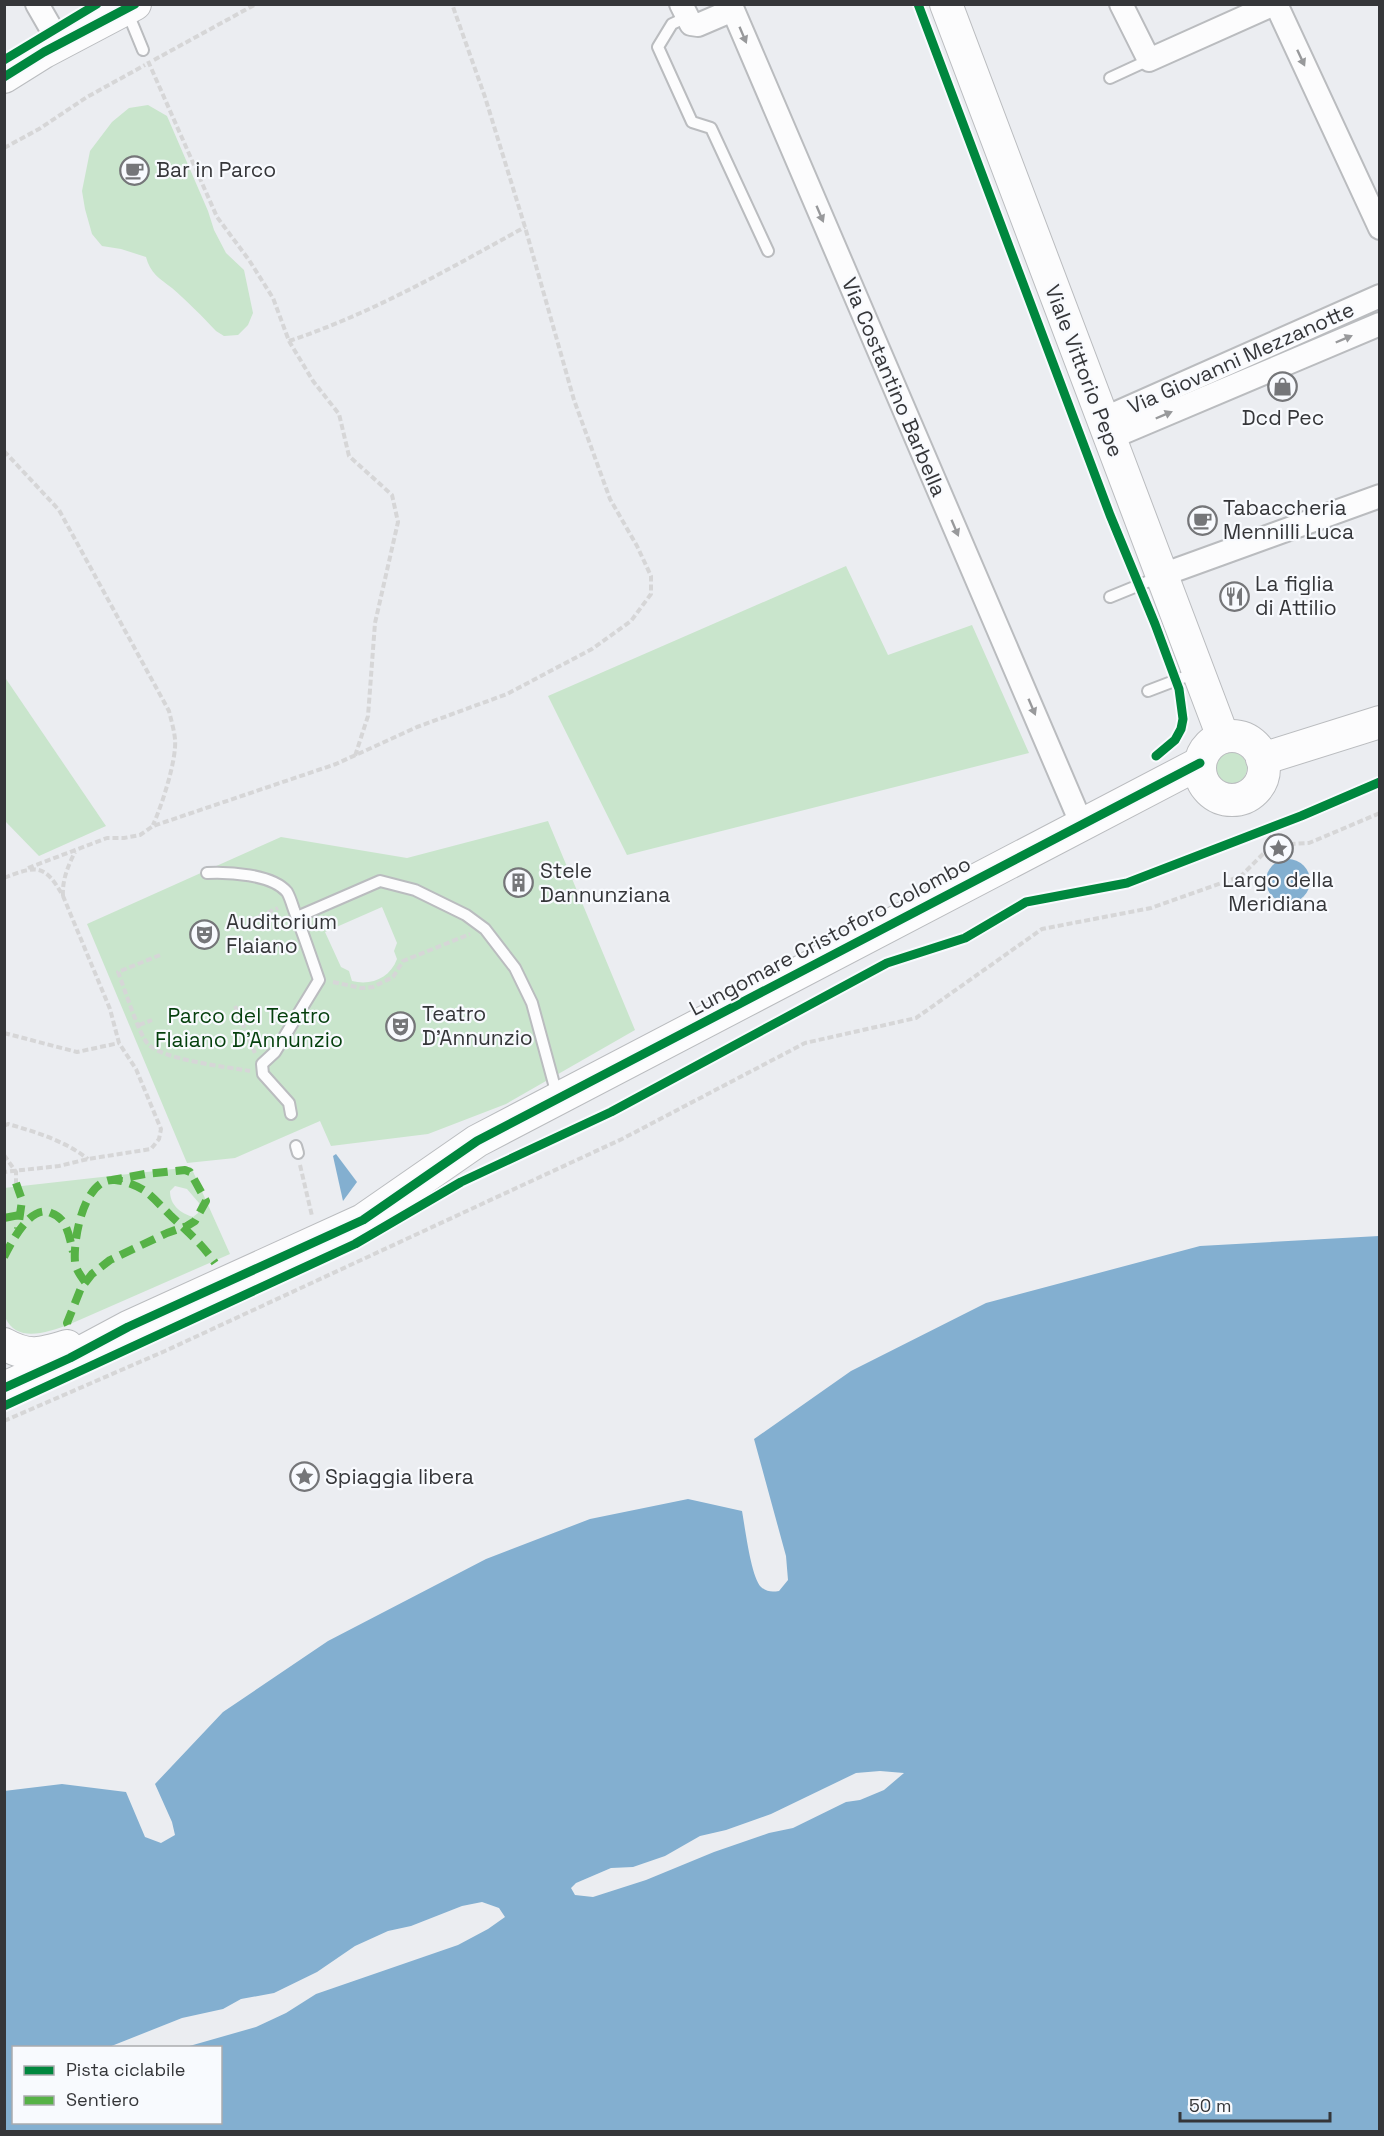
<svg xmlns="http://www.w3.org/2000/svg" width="1384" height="2136" viewBox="0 0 1384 2136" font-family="'Space Grotesk',sans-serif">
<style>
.green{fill:#c9e5cc;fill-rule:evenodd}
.water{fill:#83afd0;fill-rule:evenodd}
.pier{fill:#ebedf1}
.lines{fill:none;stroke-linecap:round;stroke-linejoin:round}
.lane-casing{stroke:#babcbf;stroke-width:14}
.street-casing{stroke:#babcbf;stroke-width:26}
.secondary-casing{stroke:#babcbf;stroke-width:34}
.path{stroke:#d6d6d7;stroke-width:4;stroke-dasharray:6 3;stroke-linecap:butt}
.lane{stroke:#fcfcfd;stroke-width:10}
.street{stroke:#fcfcfd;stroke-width:22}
.secondary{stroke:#fcfcfd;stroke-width:32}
.quiet{stroke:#56b246;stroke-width:8;stroke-dasharray:15 8;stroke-linecap:butt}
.cycleway-casing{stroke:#f8fafe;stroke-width:13}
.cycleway{stroke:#00873e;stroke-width:9}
.oneway{fill:#98999b}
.labels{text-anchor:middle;stroke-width:4.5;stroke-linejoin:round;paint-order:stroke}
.poi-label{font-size:21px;fill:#353639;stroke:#f8fafe;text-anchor:start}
.street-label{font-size:21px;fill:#353639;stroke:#f8fafe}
.park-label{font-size:21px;fill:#043f0c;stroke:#f8fafe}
</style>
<rect width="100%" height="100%" fill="#ebedf1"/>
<g class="green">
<path d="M148,105L167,116L208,211L214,230L226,253L244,270L253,313L248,325L238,335L224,336L216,331C204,318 186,300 172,288C160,279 150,273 146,257L121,249L102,246L92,234L85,209L82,191L90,151L112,122L129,108Z"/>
<path d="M846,566L888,655L972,625L1029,753L627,855L548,696Z"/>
<path d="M4,676L106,826L39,856L5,821Z"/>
<circle cx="1231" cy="768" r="16"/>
<path d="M548,821L635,1030L506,1104L428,1134L331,1146L320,1121L235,1158L187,1163L87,924L281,837L407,858ZM382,907L397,943L394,951L397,959C390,978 371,986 352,981L349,971L341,967L325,932Z"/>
<path d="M191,1167L230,1254L68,1325C47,1332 17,1344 5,1317L4,1188ZM175,1186L187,1189L199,1203L198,1213L193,1217C180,1213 170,1205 170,1191Z"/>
</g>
<g class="water">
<circle cx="1288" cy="881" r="22"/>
<path d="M336,1154L357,1182L343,1201L333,1156Z"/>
<path d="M1379,1236V2131H5L4,1791L62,1784L126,1792L145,1837L161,1843L175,1835L172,1822L155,1784L223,1712L328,1641L486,1559L590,1519L688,1499L742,1511C745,1527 751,1577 761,1587C767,1592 772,1592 779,1591L788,1580L786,1556L754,1439L851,1371L986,1303L1200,1246ZM14,2048H220V2122H14Z"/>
</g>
<g class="pier">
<path d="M880,1771L904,1773L884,1790L860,1800L846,1802L793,1828L769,1833L714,1852L646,1880L593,1897L575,1895L571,1888L576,1883L611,1868L633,1867L665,1856L700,1836L726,1830L771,1814L856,1773Z"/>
<path d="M482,1902L499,1908L505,1917L488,1929L458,1945L316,1994L286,2013L256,2027L186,2047H109L182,2018L223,2009L241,1999L274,1993L317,1972L355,1946L388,1931L411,1926L462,1906Z"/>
</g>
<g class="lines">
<defs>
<g id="lane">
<path d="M127,11L143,50"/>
<path d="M687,17L672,24L658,47L692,122L711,128L768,251"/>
<path d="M1110,78L1149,60"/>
<path d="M1110,597L1159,577"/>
<path d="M1148,691L1195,673"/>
<path d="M207,873C228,872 272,874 287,892C290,897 292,904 294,910C303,933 311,957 319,980L275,1052L262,1064L263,1074L289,1103L291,1114"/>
<path d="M297,917L380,881L415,890L466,915L485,929L515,968L532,1003L557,1095"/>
<path d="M296,1146L298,1153"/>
</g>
<g id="street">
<path d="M37,4L60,44"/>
<path d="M681,4L691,24L698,25L733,10L1082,825"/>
<path d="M1121,4L1149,60L1274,4"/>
<path d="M1276,4L1380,228"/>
<path d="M1103,419L1380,296"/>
<path d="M1110,438L1380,324"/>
<path d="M1162,575L1380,496"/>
</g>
<g id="secondary">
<path d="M946,4L1223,737"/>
<path d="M4,77L44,52L135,4"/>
<circle cx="1232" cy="768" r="32"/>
<path d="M1262,759L1380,722"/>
<path d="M4,1344C29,1358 41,1354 67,1346"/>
<path d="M4,1388L70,1358L128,1327L363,1220L477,1141L1200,763"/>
</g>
</defs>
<use href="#lane" class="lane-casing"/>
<use href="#street" class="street-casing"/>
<use href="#secondary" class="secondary-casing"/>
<g class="path">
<path d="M154,60L256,4"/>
<path d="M148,61L217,217L249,260L273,298L289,341L313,381L339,414L349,456L392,495L398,522L375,623L368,716L355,756"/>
<path d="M4,148L39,129L87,97L145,65"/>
<path d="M289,341C373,313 449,269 525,227"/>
<path d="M4,451L59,510L169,711C171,720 174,729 175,739C177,759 162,805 153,825"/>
<path d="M28,868L107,838H124L140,835L153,826L336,764L417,727L507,694L592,649L631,621L651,594V576L637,546L610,499L574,400L525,227L485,97L452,4"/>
<path d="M4,878C37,865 45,864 63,896L110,1009L119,1043L136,1069L161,1129L159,1139L151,1149L88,1159L59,1166L4,1172"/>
<path d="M63,896C62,880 68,866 75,852"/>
<path d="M251,920L278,908"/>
<path d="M160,955L118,972C124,987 139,1035 148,1044C163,1060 228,1067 250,1071"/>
<path d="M333,982L361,988L373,987L393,977L403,961L470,934"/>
<path d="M235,1006L255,1053"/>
<path d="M139,1025L152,1020"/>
<path d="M4,1033L77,1052L119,1043"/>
<path d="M4,1126L8,1124C36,1132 65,1141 88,1159"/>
<path d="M4,1155L16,1172V1183"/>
<path d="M300,1165L312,1216"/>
<path d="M4,1421L165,1351L622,1139L805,1043L916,1018L1042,929L1151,908L1241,876L1272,845L1309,843L1380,813"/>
</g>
<use href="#lane" class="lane"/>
<use href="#street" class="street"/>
<use href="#secondary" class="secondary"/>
<g class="quiet">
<path d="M16,1183L22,1200L18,1229"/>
<path d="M4,1218L25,1214"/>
<path d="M4,1257C11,1243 31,1203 51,1213C57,1215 62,1219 65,1225C69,1233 71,1243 73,1252"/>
<path d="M85,1282C81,1276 76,1270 75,1262C73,1239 84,1177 115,1180C125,1181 136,1185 145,1191C154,1198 163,1208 171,1216C187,1231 203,1245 215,1263"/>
<path d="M68,1325L67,1323L81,1288L92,1274L110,1260L167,1233L187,1226L195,1221L206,1201L190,1172L185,1170L145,1174L112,1180"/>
</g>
<defs>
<g id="cycleway">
<path d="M918,4L1110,515L1155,624L1179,689L1183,719L1181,729L1175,740L1156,756"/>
<path d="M4,60L97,4"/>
<path d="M4,77L44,52L135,4"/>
<path d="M4,1388L70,1358L128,1327L363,1220L477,1141L1200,763"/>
<path d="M4,1406L355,1244L461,1182L611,1112L887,963L965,938L1026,902L1127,883L1301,816L1380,782"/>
</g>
</defs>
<use href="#cycleway" class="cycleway-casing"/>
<use href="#cycleway" class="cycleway"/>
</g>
<defs><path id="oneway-solid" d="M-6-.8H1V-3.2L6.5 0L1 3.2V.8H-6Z" transform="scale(1.5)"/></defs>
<g class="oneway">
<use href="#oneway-solid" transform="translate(743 35) rotate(67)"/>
<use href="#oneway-solid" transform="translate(1301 58) rotate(65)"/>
<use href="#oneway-solid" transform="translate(820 214) rotate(67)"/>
<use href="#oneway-solid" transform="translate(1344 339) rotate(-23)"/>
<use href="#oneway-solid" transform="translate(1164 415) rotate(-23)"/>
<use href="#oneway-solid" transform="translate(955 528) rotate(67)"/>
<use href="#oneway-solid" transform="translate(1032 707) rotate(67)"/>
</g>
<defs>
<symbol id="cafe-ring" viewBox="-11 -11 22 22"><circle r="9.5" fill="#f8fafe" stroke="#757679" stroke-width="1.5"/><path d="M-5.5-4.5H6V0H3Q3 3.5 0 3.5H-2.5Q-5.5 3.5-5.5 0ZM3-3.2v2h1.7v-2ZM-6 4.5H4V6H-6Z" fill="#757679"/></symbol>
<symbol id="shop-ring" viewBox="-11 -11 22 22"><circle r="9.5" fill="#f8fafe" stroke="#757679" stroke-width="1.5"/><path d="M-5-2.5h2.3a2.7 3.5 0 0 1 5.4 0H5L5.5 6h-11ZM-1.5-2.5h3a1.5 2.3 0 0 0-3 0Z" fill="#757679"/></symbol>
<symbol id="restaurant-ring" viewBox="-11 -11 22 22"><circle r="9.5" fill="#f8fafe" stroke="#757679" stroke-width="1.5"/><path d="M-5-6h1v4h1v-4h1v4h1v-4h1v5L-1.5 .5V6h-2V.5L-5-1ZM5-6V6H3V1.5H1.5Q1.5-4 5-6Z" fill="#757679"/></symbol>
<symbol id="sight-ring" viewBox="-11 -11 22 22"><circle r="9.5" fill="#f8fafe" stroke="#757679" stroke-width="1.5"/><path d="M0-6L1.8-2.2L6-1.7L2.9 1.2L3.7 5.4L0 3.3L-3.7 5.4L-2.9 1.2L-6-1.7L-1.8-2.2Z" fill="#757679"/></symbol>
<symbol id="building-ring" viewBox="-11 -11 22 22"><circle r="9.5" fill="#f8fafe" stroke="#757679" stroke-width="1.5"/><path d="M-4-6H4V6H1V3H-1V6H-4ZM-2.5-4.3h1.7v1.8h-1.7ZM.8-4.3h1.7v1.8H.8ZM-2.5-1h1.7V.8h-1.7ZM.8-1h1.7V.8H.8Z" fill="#757679"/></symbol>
<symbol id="theatre-ring" viewBox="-11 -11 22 22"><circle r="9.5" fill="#f8fafe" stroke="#757679" stroke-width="1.5"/><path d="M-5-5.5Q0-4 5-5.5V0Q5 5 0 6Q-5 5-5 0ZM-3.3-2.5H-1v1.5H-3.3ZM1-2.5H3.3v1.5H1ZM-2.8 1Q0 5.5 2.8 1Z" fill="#757679"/></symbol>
</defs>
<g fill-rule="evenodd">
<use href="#cafe-ring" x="118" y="154" width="33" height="33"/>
<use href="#shop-ring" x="1266" y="370" width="33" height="33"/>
<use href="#cafe-ring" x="1186" y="504" width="33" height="33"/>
<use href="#restaurant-ring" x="1218" y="580" width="33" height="33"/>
<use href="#sight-ring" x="1262" y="832" width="33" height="33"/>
<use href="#building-ring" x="502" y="866" width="33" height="33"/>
<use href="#theatre-ring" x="188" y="918" width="33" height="33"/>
<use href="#theatre-ring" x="384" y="1010" width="33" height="33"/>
<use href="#sight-ring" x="288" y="1460" width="33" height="33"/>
</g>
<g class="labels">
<g class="poi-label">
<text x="156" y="177">Bar in Parco</text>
<text x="1283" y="425" text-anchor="middle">Dcd Pec</text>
<text x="1223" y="515">Tabaccheria<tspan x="1223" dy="24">Mennilli Luca</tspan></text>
<text x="1255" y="591">La figlia<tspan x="1255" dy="24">di Attilio</tspan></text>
<text x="540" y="878">Stele<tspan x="540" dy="24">Dannunziana</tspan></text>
<text x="1278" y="887" text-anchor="middle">Largo della<tspan x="1278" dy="24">Meridiana</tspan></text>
<text x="226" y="929">Auditorium<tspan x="226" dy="24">Flaiano</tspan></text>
<text x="422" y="1021">Teatro<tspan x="422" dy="24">D'Annunzio</tspan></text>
<text x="325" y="1484">Spiaggia libera</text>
</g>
<g class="street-label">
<text transform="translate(1241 358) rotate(-24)" y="7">Via Giovanni Mezzanotte</text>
<text transform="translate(1084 371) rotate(69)" y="7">Viale Vittorio Pepe</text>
<text transform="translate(894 387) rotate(67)" y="7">Via Costantino Barbella</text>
<text transform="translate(830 936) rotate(-28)" y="7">Lungomare Cristoforo Colombo</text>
</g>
<g class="park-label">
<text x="249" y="1023">Parco del Teatro<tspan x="249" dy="24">Flaiano D'Annunzio</tspan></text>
</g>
</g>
<rect width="1384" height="2136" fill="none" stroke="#353639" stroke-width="12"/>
<rect x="12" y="2046" width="210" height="78" fill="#f8fafe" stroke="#aaacaf" stroke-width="1.5"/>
<rect x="24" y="2066" width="30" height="9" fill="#00873e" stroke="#aaacaf" stroke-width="1.5"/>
<text x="66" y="2076" font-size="18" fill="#353639">Pista ciclabile</text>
<rect x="24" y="2096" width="30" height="9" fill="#56b246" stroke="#aaacaf" stroke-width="1.5"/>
<text x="66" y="2106" font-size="18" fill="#353639">Sentiero</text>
<path d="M1180 2112v9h150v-9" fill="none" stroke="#353639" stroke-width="3"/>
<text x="1189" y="2112" font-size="18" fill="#353639" stroke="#f8fafe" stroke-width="4.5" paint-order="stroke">50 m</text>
</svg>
